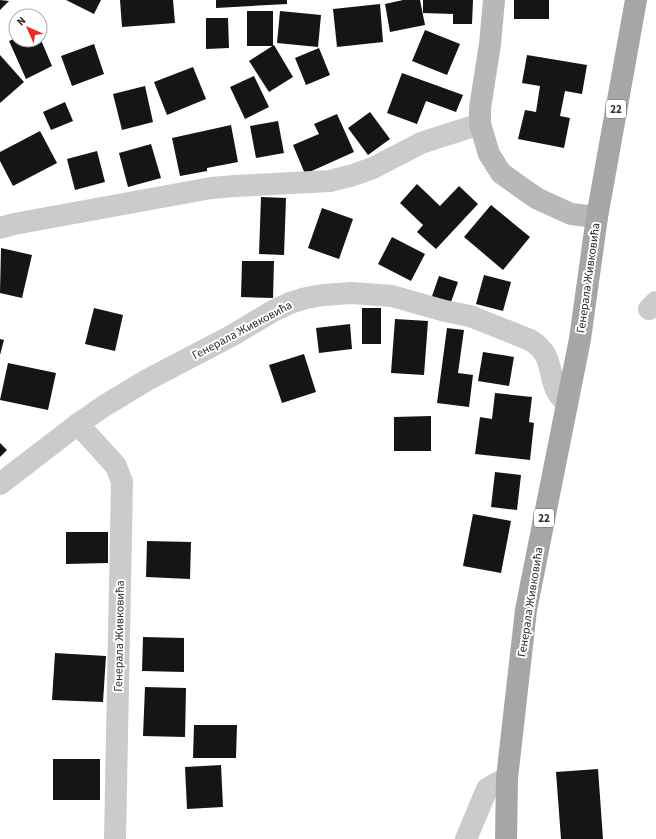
<svg xmlns="http://www.w3.org/2000/svg" width="656" height="839" viewBox="0 0 656 839" font-family="'Source Sans 3',sans-serif">
<style>
.building{fill:#151515}
.lines{fill:none;stroke-linecap:round;stroke-linejoin:round}
.street{stroke:#cbcbcb;stroke-width:22}
.secondary{stroke:#b8b8b8;stroke-width:22}
.primary{stroke:#a6a6a6;stroke-width:22}
.labels{text-anchor:middle;stroke-width:4;stroke-linejoin:round;paint-order:stroke}
.shield{fill:#fff;stroke:#6d6d6d;stroke-width:1}
.shield-label{font-size:11px;font-weight:bold;fill:#2e2e2e}
.street-label{font-size:12px;fill:#2e2e2e;stroke:#fff}
</style>
<rect width="100%" height="100%" fill="#fff"/>
<g class="building">
<path d="M0,0L9,1L0,10Z"/>
<path d="M66,0H101L94,14Z"/>
<path d="M120,0H173L175,23L122,27Z"/>
<path d="M216,0H287V4L216,8Z"/>
<path d="M403,0H420L425,25L390,32L385,4Z"/>
<path d="M423,0H473L472,24H453V14L423,13Z"/>
<rect x="514" y="0" width="35" height="19"/>
<path d="M380,4L383,42L337,47L333,9Z"/>
<rect x="247" y="11" width="26" height="35"/>
<path d="M280,11L321,15L318,47L277,43Z"/>
<path d="M206,18H228L229,48L206,49Z"/>
<path d="M425,30L460,44L447,75L412,61Z"/>
<path d="M16,38V40H41L52,66L26,79L9,41Z"/>
<path d="M94,44L104,74L72,86L61,56Z"/>
<path d="M274,45L293,77L269,92L249,61Z"/>
<path d="M319,48L330,75L306,85L295,58Z"/>
<path d="M0,55L24,82L0,103Z"/>
<path d="M527,55L587,65L582,94L565,91L560,116L570,118L564,148L518,139L525,110L536,112L540,86L522,83Z"/>
<path d="M193,67L206,99L167,115L154,82Z"/>
<path d="M402,73L463,95L456,112L426,101L417,124L387,113Z"/>
<path d="M254,76L269,107L245,119L230,87Z"/>
<path d="M145,86L153,122L122,130L113,94Z"/>
<path d="M65,102L73,121L51,130L43,112Z"/>
<path d="M370,112L390,139L368,155L348,128Z"/>
<path d="M337,114L354,152L305,174L293,145L319,134L314,124Z"/>
<path d="M278,121L284,153L256,158L250,126Z"/>
<path d="M231,125L238,162L207,168V171L180,176L172,138Z"/>
<path d="M40,131L57,163L13,186L0,161V152Z"/>
<path d="M151,144L161,178L128,187L119,153Z"/>
<path d="M97,151L105,182L75,190L67,159Z"/>
<path d="M417,184L440,206L459,186L478,204L436,249L417,232L423,225L400,203Z"/>
<path d="M261,197L286,198L284,255L259,254Z"/>
<path d="M491,205L530,237L503,270L464,237Z"/>
<path d="M322,208L353,219L339,259L308,248Z"/>
<path d="M392,237L425,254L411,281L378,264Z"/>
<path d="M1,248L32,255L22,298L0,293Z"/>
<path d="M242,261H274L273,298L241,297Z"/>
<path d="M484,275L511,282L503,311L476,304Z"/>
<path d="M439,276L458,282L450,305L431,299Z"/>
<path d="M94,308L123,315L115,351L85,344Z"/>
<rect x="362" y="308" width="19" height="36"/>
<path d="M395,319L428,321L424,375L391,373Z"/>
<path d="M350,324L352,349L319,353L316,328Z"/>
<path d="M447,328L464,330L458,373L473,375L469,407L437,403Z"/>
<path d="M0,339L4,340L0,355Z"/>
<path d="M483,352L514,357L509,386L478,381Z"/>
<path d="M304,354L316,392L282,403L269,365Z"/>
<path d="M8,363L56,373L48,410L0,400Z"/>
<path d="M495,393L532,397L529,422L534,423L530,460L475,454L480,417L492,419Z"/>
<path d="M431,416V451H394V417Z"/>
<path d="M0,443L7,450L0,457Z"/>
<path d="M495,472L521,475L517,510L491,507Z"/>
<path d="M473,514L511,521L501,573L463,566Z"/>
<path d="M66,532H108V563L66,564Z"/>
<path d="M147,541L191,542L190,579L146,577Z"/>
<path d="M143,637L184,638V672L142,671Z"/>
<path d="M55,653L106,656L103,702L52,700Z"/>
<path d="M145,687L186,688L185,737L143,736Z"/>
<path d="M194,725H237L236,758H193Z"/>
<rect x="53" y="759" width="47" height="41"/>
<path d="M221,765L223,807L187,809L185,767Z"/>
<path d="M598,769L603,839H561L556,772Z"/>
</g>
<g class="lines">
<g class="street">
<path d="M0,228L14,224L211,188L235,186L330,181L353,175L373,168L421,143L480,124"/>
<path d="M649,309L656,302"/>
<path d="M78,424L116,466L122,482L115,839"/>
<path d="M0,484L78,424L104,406L147,380L233,335L273,311L290,303L306,298L323,295L352,293L392,296L445,311L470,316L530,340C560,357 543,385 567,403"/>
<path d="M466,839L487,789L497,783L507,778"/>
</g>
<path class="secondary" d="M494,0L490,44L480,108V124L489,154L501,173L526,191L538,199L571,214L597,217"/>
<path class="primary" d="M506,839L507,778L526,610L580,339L597,217L636,0"/>
</g>
<g class="labels">
<g class="shield">
<rect x="606" y="100" width="20" height="18" rx="3"/>
<rect x="534" y="509" width="20" height="18" rx="3"/>
</g>
<g class="shield-label">
<text x="616" y="113">22</text>
<text x="544" y="522">22</text>
</g>
<g class="street-label">
<text transform="translate(588 278) rotate(-82)" y="4">Генерала Живковића</text>
<text transform="translate(242 330) rotate(-28)" y="4">Генерала Живковића</text>
<text transform="translate(530 602) rotate(-81)" y="4">Генерала Живковића</text>
<text transform="translate(119 636) rotate(-89)" y="4">Генерала Живковића</text>
</g>
</g>
<g transform="translate(28 28) rotate(315)"><circle r="19" fill="#ffffff" stroke="#ababab"/>
<path d="M0-3L7 15L0 10L-7 15Z" fill="#ee2729"/>
<text y="-6" font-size="11" font-weight="bold" text-anchor="middle" fill="#2e2e2e">N</text>
</g>
</svg>
